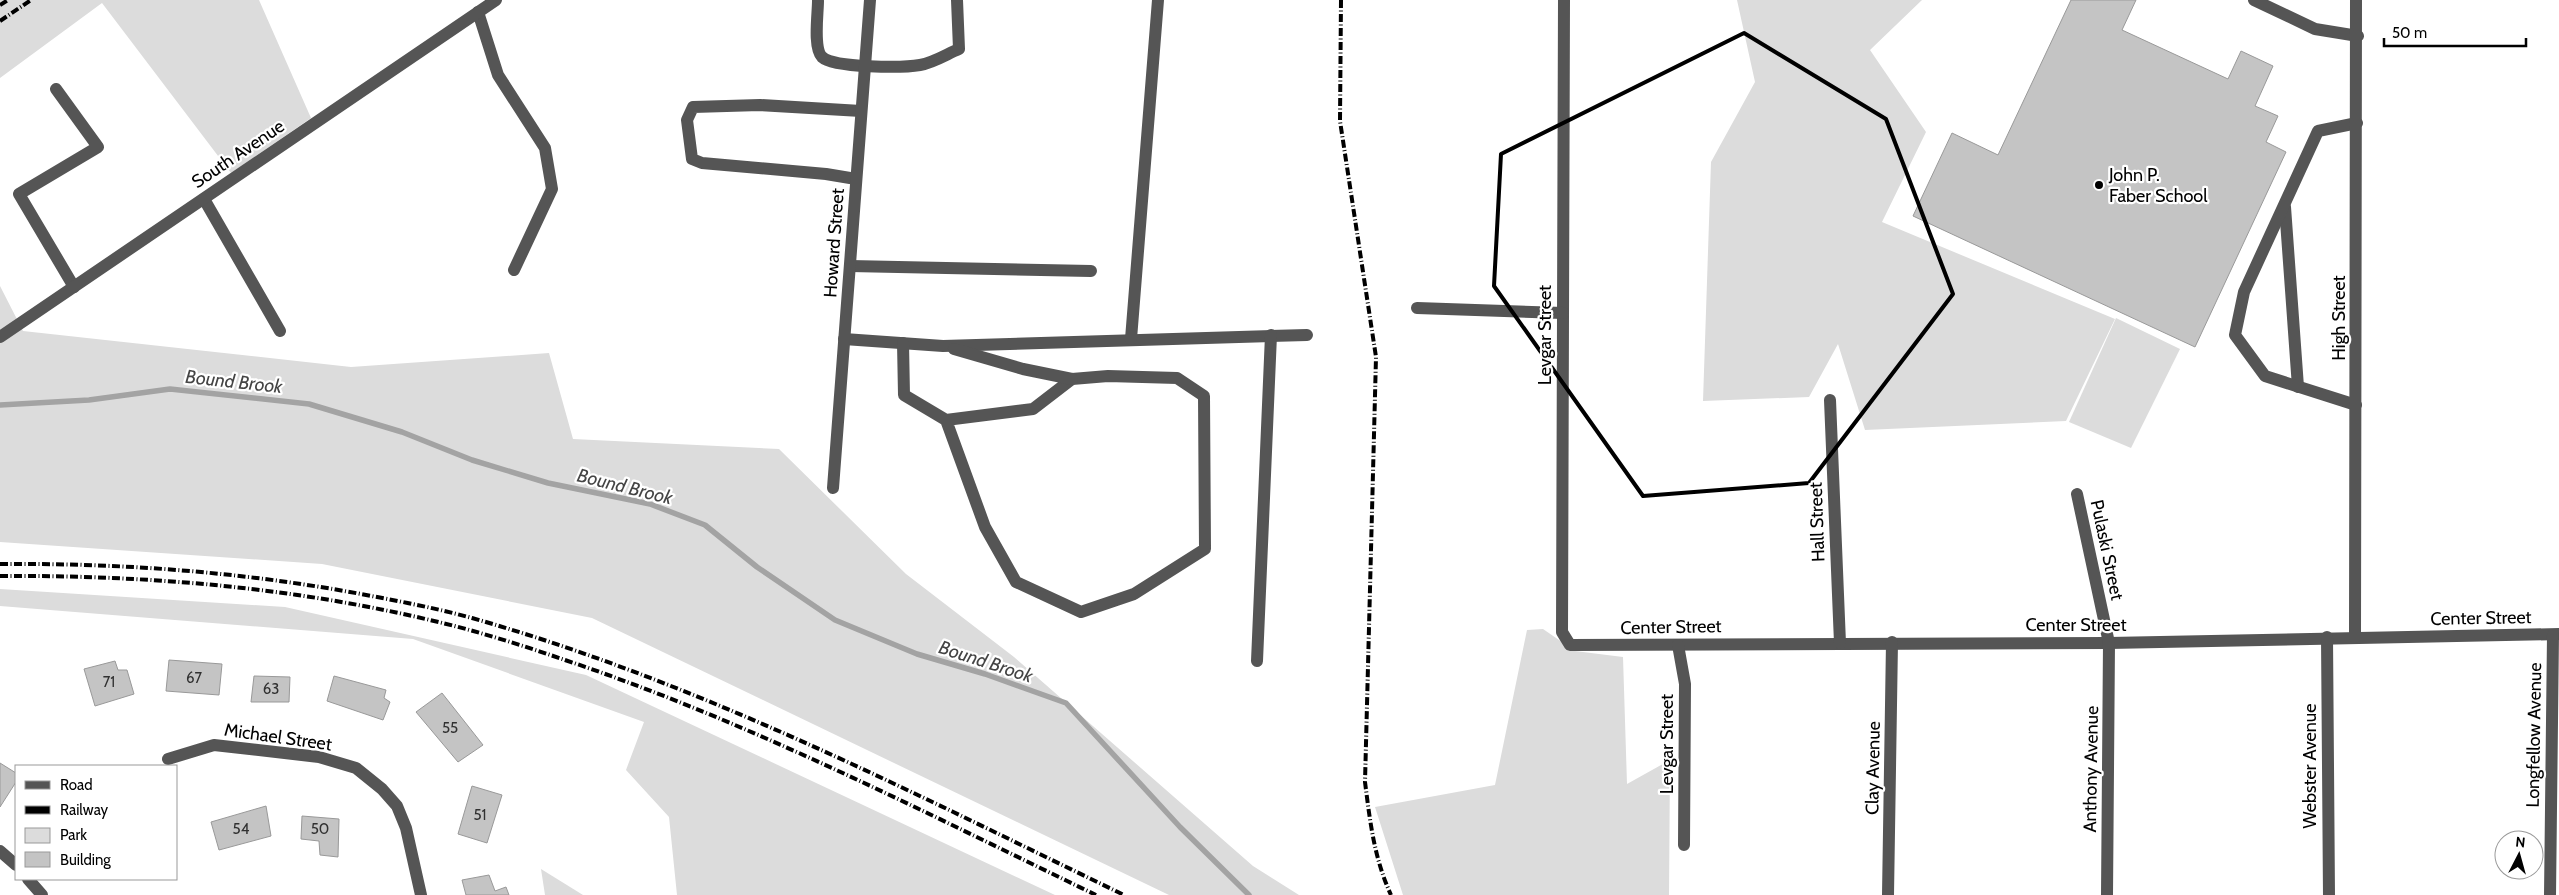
<svg xmlns="http://www.w3.org/2000/svg" width="2559" height="895" viewBox="0 0 2559 895" font-family="Cabin,sans-serif">
<style>
.green{fill:#dcdcdc}
.lines{fill:none;stroke-linecap:round;stroke-linejoin:round}
.stream{stroke:#a3a3a3;stroke-width:5.5}
.building{fill:#c4c4c4;stroke:#999}
.minor{stroke:#555;stroke-width:12}
.rail{stroke:#000;stroke-width:4;stroke-dasharray:8 2.5 1 2.5;stroke-linecap:butt}
.marked{fill:none;stroke:#000;stroke-width:4;stroke-linejoin:round}
.poi-dot{fill:#000;stroke:#fff;stroke-width:2}
.labels{text-anchor:middle;stroke-width:4.5;stroke-linejoin:round;paint-order:stroke}
.number-label{font-size:15px;fill:#313131}
.street-label{font-size:18px;fill:#000;stroke:#fff}
.poi-label{font-size:18px;fill:#000;stroke:#fff;text-anchor:start}
.water-label{font-size:19px;font-style:italic;fill:#444;stroke:#fff}
</style>
<rect width="100%" height="100%" fill="#fff"/>
<g class="green">
<path d="M0,0H259L311,118L231,173L102,3L0,78Z"/>
<path d="M1737,0H1922L1870,50L1926,132L1882,222L2115,319L2066,421L1865,430L1838,344L1809,397L1703,401L1711,162L1755,82Z"/>
<path d="M0,286L23,331L351,367L549,353L573,439L779,449L906,574L1014,657L1253,866L1299,895H1169L592,618L322,564L0,542Z"/>
<path d="M2116,318L2180,349L2131,448L2069,422Z"/>
<path d="M0,589L285,607L586,675L1055,895H677L669,817L626,770L644,722L413,639L0,606Z"/>
<path d="M1543,629L1575,651L1623,657L1627,784L1670,760L1669,895H1403L1375,807L1495,785L1527,630Z"/>
<path d="M541,869L583,895H545Z"/>
</g>
<g class="lines">
<path class="stream" d="M0,405L89,400L170,389L309,404L402,432L472,460L548,483L650,504L705,525L757,567L835,620L917,654L985,674L1066,703L1180,827L1249,895"/>
</g>
<g class="building">
<path d="M2071,0H2136L2122,30L2228,79L2241,51L2273,66L2255,106L2278,116L2266,142L2286,152L2195,347L1913,216L1952,133L1998,155Z"/>
<path d="M169,660L222,664L219,695L166,691Z"/>
<path d="M115,661L118,670H127L134,694L95,706L84,669Z"/>
<path d="M254,676L290,677L289,702H251Z"/>
<path d="M334,676L386,690L384,698L390,702L383,720L327,701Z"/>
<path d="M442,693L483,745L458,762L416,712Z"/>
<path d="M0,763L16,773V782L0,807Z"/>
<path d="M472,786L502,795L487,843L458,834Z"/>
<path d="M266,806L271,836L219,850L211,822Z"/>
<path d="M302,816L339,819L338,857L320,855L319,841L301,839Z"/>
<path d="M489,875L495,891L506,887L509,895H466L462,880Z"/>
</g>
<g class="lines">
<g class="minor">
<path d="M1564,0L1562,632L1570,645L2109,643L2559,634"/>
<path d="M2254,0L2315,29L2358,36"/>
<path d="M818,1C818,14 813,48 822,57C834,68 903,68 920,65C933,63 947,54 959,49L957,0"/>
<path d="M478,12L498,75L545,148L552,189L514,270"/>
<path d="M56,89L98,147L19,194L74,287"/>
<path d="M856,179L826,174L702,163L692,159L687,120L693,107L760,105L861,111"/>
<path d="M204,199L280,331"/>
<path d="M2285,207L2298,387"/>
<path d="M850,266L1091,271"/>
<path d="M1417,308L1563,313"/>
<path d="M0,337L496,0"/>
<path d="M844,339L943,346L1307,335"/>
<path d="M1131,339L1158,0"/>
<path d="M903,343L904,395L946,420L985,527L1016,582L1081,612L1134,594L1205,549L1204,396L1177,378L1108,376L1072,379L1033,409L946,420"/>
<path d="M954,349L1023,369L1072,379"/>
<path d="M1830,400L1840,643"/>
<path d="M2356,405L2265,376L2235,335L2244,292L2318,131L2357,123"/>
<path d="M833,488L870,0"/>
<path d="M2077,494L2109,643L2107,895"/>
<path d="M2327,637L2329,895"/>
<path d="M2355,637L2356,0"/>
<path d="M1678,645L1685,684L1684,845"/>
<path d="M1257,661L1271,335"/>
<path d="M168,759L214,745L319,757L356,768L382,789L397,806L406,828L421,895"/>
<path d="M0,851L16,865"/>
<path d="M28,879L42,895"/>
<path d="M1888,895L1892,642"/>
<path d="M2550,895L2553,635"/>
</g>
<g class="rail">
<path d="M1341,0L1340,121L1376,357L1365,782C1370,821 1374,858 1391,895"/>
<path d="M0,5L8,0"/>
<path d="M0,21L31,0"/>
<path d="M0,564C122,563 242,572 361,594C398,601 436,608 472,618C701,683 911,792 1124,895"/>
<path d="M0,576C157,575 314,589 466,629C499,638 533,649 565,660C750,722 922,811 1096,895"/>
</g>
</g>
<path class="marked" d="M1744,33L1886,119L1953,294L1809,483L1643,496L1494,286L1501,154Z"/>
<circle class="poi-dot" cx="2099" cy="185" r="5"/>
<g class="labels">
<g class="number-label">
<text x="194" y="683">67</text>
<text x="109" y="687">71</text>
<text x="271" y="694">63</text>
<text x="450" y="733">55</text>
<text x="480" y="820">51</text>
<text x="241" y="834">54</text>
<text x="320" y="834">50</text>
</g>
<g class="street-label">
<text transform="translate(238 154) rotate(-34)" y="6">South Avenue</text>
<text transform="translate(834 243) rotate(-86)" y="6">Howard Street</text>
<text transform="translate(2339 318) rotate(-90)" y="6">High Street</text>
<text transform="translate(1545 335) rotate(-90)" y="6">Levgar Street</text>
<text transform="translate(1817 522) rotate(-92)" y="6">Hall Street</text>
<text transform="translate(2107 550) rotate(78)" y="6">Pulaski Street</text>
<text transform="translate(2481 618) rotate(-1)" y="6">Center Street</text>
<text x="2076" y="631">Center Street</text>
<text transform="translate(1671 627) rotate(-1)" y="6">Center Street</text>
<text transform="translate(2534 735) rotate(-89)" y="6">Longfellow Avenue</text>
<text transform="translate(278 737) rotate(8)" y="6">Michael Street</text>
<text transform="translate(1667 744) rotate(-90)" y="6">Levgar Street</text>
<text transform="translate(2310 766) rotate(-90)" y="6">Webster Avenue</text>
<text transform="translate(1873 768) rotate(-89)" y="6">Clay Avenue</text>
<text transform="translate(2091 769) rotate(-89)" y="6">Anthony Avenue</text>
</g>
<g class="poi-label">
<text x="2109" y="181">John P.<tspan x="2109" dy="21">Faber School</tspan></text>
</g>
<g class="water-label">
<text transform="translate(234 381) rotate(6)" y="7">Bound Brook</text>
<text transform="translate(625 486) rotate(14)" y="7">Bound Brook</text>
<text transform="translate(986 661) rotate(18)" y="7">Bound Brook</text>
</g>
</g>
<rect x="15" y="765" width="162" height="115" fill="#ffffff" stroke="#999999"/>
<rect x="25" y="781" width="25" height="8" fill="#555555" stroke="#999999"/>
<text x="60" y="790" font-size="15" fill="#000000">Road</text>
<rect x="25" y="806" width="25" height="8" fill="#000000" stroke="#999999"/>
<text x="60" y="815" font-size="15" fill="#000000">Railway</text>
<rect x="25" y="828" width="25" height="15" fill="#dcdcdc" stroke="#999999"/>
<text x="60" y="840" font-size="15" fill="#000000">Park</text>
<rect x="25" y="852" width="25" height="15" fill="#c4c4c4" stroke="#999999"/>
<text x="60" y="865" font-size="15" fill="#000000">Building</text>
<g transform="translate(2519 855) rotate(6)"><circle r="24" fill="#ffffff" stroke="#999999"/>
<path d="M0-4L9 19L0 12L-9 19Z" fill="#000000"/>
<text y="-8" font-size="14" font-weight="bold" text-anchor="middle" fill="#000000">N</text>
</g>
<path d="M2384 38v8h142v-8" fill="none" stroke="#000000" stroke-width="2.5"/>
<text x="2392" y="38" font-size="15" fill="#000000" stroke="#ffffff" stroke-width="4" paint-order="stroke">50 m</text>
</svg>
